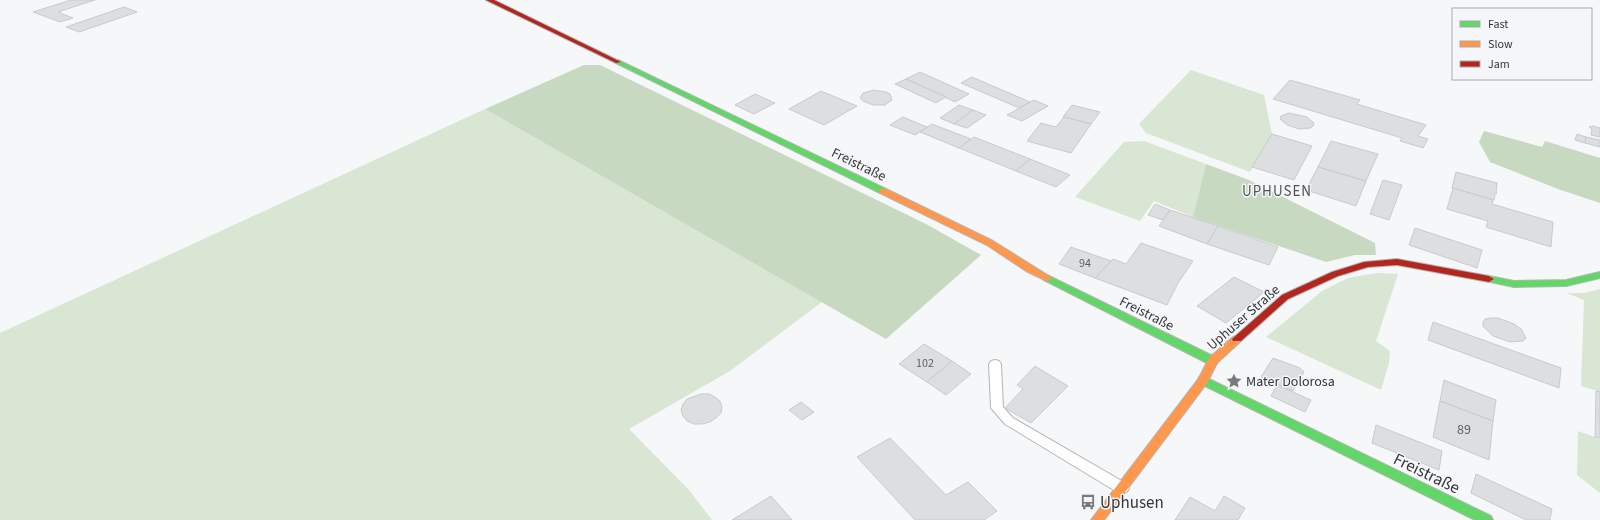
<svg xmlns="http://www.w3.org/2000/svg" width="1600" height="520" viewBox="0 0 1600 520" font-family="'Source Sans 3',sans-serif">
<style>
.green{fill:#d8e6d3}
.forest{fill:#c7d9c0}
.building{fill:#dddedf;stroke:#c9cacb}
.lines{fill:none;stroke-linecap:round;stroke-linejoin:round}
.lane-casing{stroke:#b4b5b6;stroke-width:2}
.fast-casing{stroke:#b4b5b6;stroke-width:2}
.slow-casing{stroke:#b4b5b6;stroke-width:2}
.jam-casing{stroke:#b4b5b6;stroke-width:2}
.lane{fill:#fefefe;fill-rule:evenodd}
.fast{fill:#63d668;fill-rule:evenodd}
.slow{fill:#ff974d;fill-rule:evenodd}
.jam{fill:#b3261e;fill-rule:evenodd}
.labels{text-anchor:middle;stroke-width:3;stroke-linejoin:round;paint-order:stroke}
.number-label{font-size:12px;fill:#606262}
.street-label{font-size:14px;fill:#363738;stroke:#f5f6f9}
.poi-label{font-size:14px;fill:#363738;stroke:#f5f6f9;text-anchor:start}
.near-number-label{font-size:14px;fill:#606262}
.neighbourhood-label{font-size:15px;letter-spacing:1px;fill:#525356;stroke:#f5f6f9}
.near-street-label{font-size:17px;fill:#363738;stroke:#f5f6f9}
.near-poi-label{font-size:17px;fill:#363738;stroke:#f5f6f9;text-anchor:start}
</style>
<rect width="100%" height="100%" fill="#f6f7f8"/>
<g class="green">
<path d="M1191,70L1264,95L1272,134L1250,172L1146,133L1139,124Z"/>
<path d="M485,109L822,302L730,371L629,429L689,490L712,520H0V333Z"/>
<path d="M1144,141L1206,164L1193,217L1154,201L1140,221L1075,197L1124,142Z"/>
<path d="M1377,273L1398,274L1376,341L1390,351L1389,363L1381,390L1266,337L1322,291L1348,278Z"/>
<path d="M1600,289V392L1581,386L1584,300L1567,293H1585Z"/>
<path d="M1578,431L1600,439V493L1577,475Z"/>
</g>
<g class="forest">
<path d="M584,65H600L926,224L981,255L886,339L485,109Z"/>
<path d="M1484,131L1542,147L1545,141L1600,158V203L1558,189L1490,162L1479,142Z"/>
<path d="M1206,164L1249,180L1375,243L1376,255H1355L1326,262L1193,217Z"/>
</g>
<g class="building">
<path d="M71,0H95L58,12L73,18L60,22L33,12Z"/>
<path d="M124,7L137,12L79,32L66,27Z"/>
<path d="M920,72L969,94L955,102L906,79Z"/>
<path d="M972,77L1030,102L1019,108L961,83Z"/>
<path d="M906,79L946,97L936,103L895,84Z"/>
<path d="M1290,80L1360,100L1357,104L1426,125L1418,136L1428,139L1423,148L1400,141L1402,138L1273,99Z"/>
<path d="M874,90L886,92L890,94L892,100L885,105H873L863,101L860,98L863,93Z"/>
<path d="M821,91L857,106L824,125L789,109Z"/>
<path d="M755,94L775,103L754,114L735,105Z"/>
<path d="M1034,100L1048,106L1022,121L1007,115Z"/>
<path d="M959,105L973,110L954,124L940,118Z"/>
<path d="M1072,105L1100,112L1091,124L1063,117Z"/>
<path d="M973,110L986,115L967,128L954,124Z"/>
<path d="M1289,113L1307,117L1314,123L1313,126L1311,128L1299,129L1287,125L1280,119L1281,116Z"/>
<path d="M903,117L927,127L915,135L890,125Z"/>
<path d="M1064,117L1091,124L1071,153L1027,141L1041,123L1056,127Z"/>
<path d="M932,124L971,139L959,148L920,132Z"/>
<path d="M1593,126L1600,128V137L1591,135L1592,130L1589,127Z"/>
<path d="M1272,134L1312,146L1294,180L1252,167Z"/>
<path d="M1577,134L1586,137L1585,143L1575,140Z"/>
<path d="M974,137L1030,159L1016,171L959,148Z"/>
<path d="M1586,137L1600,140V147L1585,143Z"/>
<path d="M1331,141L1378,154L1366,181L1318,167Z"/>
<path d="M1030,159L1070,175L1056,187L1016,171Z"/>
<path d="M1318,167L1366,181L1356,206L1306,190Z"/>
<path d="M1456,172L1497,183L1496,193H1497L1495,194L1494,200L1452,188Z"/>
<path d="M1383,180L1402,185L1389,220L1370,214Z"/>
<path d="M1453,188L1493,200L1492,204L1553,222L1551,247L1486,227L1488,221L1447,209Z"/>
<path d="M1155,204L1170,210L1163,220L1148,215Z"/>
<path d="M1170,210L1218,226L1207,244L1159,226Z"/>
<path d="M1218,226L1278,247L1269,265L1207,244Z"/>
<path d="M1415,228L1482,250L1477,268L1409,245Z"/>
<path d="M1141,243L1193,261L1178,283L1167,305L1095,278L1113,259L1126,264Z"/>
<path d="M1071,247L1111,261L1095,278L1059,264Z"/>
<path d="M1234,277L1264,292L1226,323L1197,306Z"/>
<path d="M1491,318H1498L1514,324L1521,329L1526,338L1523,341L1510,342L1493,336L1483,326V322L1485,319Z"/>
<path d="M1433,322L1561,368L1559,388L1428,340Z"/>
<path d="M924,344L952,361L927,382L899,364Z"/>
<path d="M1273,358L1300,368L1304,372L1293,391L1261,377Z"/>
<path d="M952,361L971,374L946,395L927,382Z"/>
<path d="M1035,366L1068,386L1031,423L1005,408L1023,389L1017,385Z"/>
<path d="M1444,380L1496,400L1493,421L1440,401Z"/>
<path d="M1277,385L1311,400L1305,412L1271,396Z"/>
<path d="M1596,391L1600,392V438L1595,437Z"/>
<path d="M701,394H709L715,397L720,401L722,407L721,413L716,418L710,422L702,424H694L687,421L683,416L681,410L683,404L687,399Z"/>
<path d="M1440,401L1493,421L1489,460L1433,437Z"/>
<path d="M801,402L814,412L802,420L789,410Z"/>
<path d="M1376,425L1442,451L1439,470L1372,443Z"/>
<path d="M890,438L946,495L968,482L997,511L984,520H915L857,457Z"/>
<path d="M1476,474L1552,509L1550,520H1526L1471,493Z"/>
<path d="M771,496L792,520H732Z"/>
<path d="M1224,496L1245,508L1238,520H1175L1190,497L1215,511Z"/>
</g>
<g class="lines">
<defs>
<path id="lane" d="M995,360L999,361L1001,364L1003,407L1013,418L1127,484L1129,488L1127,492L1122,493L1117,492L1005,424L991,408L989,364L991,361Z"/>
<g id="fast">
<path d="M618,60L886,189L887,191L886,193H880L616,63L615,62Z"/>
<path d="M1600,272V278L1566,286L1514,287L1486,281L1484,279L1489,276L1514,281L1566,280Z"/>
<path d="M1047,275L1217,358L1218,361L1217,364H1209L1044,280L1042,278L1044,276Z"/>
<path d="M1203,376L1491,516L1493,520H1475L1199,383L1198,380L1199,377Z"/>
</g>
<g id="slow">
<path d="M880,189H886L993,241L1052,278L1047,281L1026,271L987,245L880,193L879,191Z"/>
<path d="M1237,336L1241,337L1242,339L1241,341L1217,363L1207,383L1104,520H1091L1199,378L1209,358L1233,337Z"/>
</g>
<g id="jam">
<path d="M486,0H494L621,62L616,63Z"/>
<path d="M1397,259L1489,276L1494,279L1489,282L1397,265L1368,267L1338,276L1288,299L1241,341H1233L1232,339L1282,295L1332,272L1364,262Z"/>
</g>
</defs>
<use href="#lane" class="lane-casing"/>
<use href="#fast" class="fast-casing"/>
<use href="#slow" class="slow-casing"/>
<use href="#jam" class="jam-casing"/>
<use href="#lane" class="lane"/>
<use href="#fast" class="fast"/>
<use href="#slow" class="slow"/>
<use href="#jam" class="jam"/>
</g>
<defs>
<symbol id="sight-bare" viewBox="-9 -9 18 18"><path d="M0-6L1.8-2.2L6-1.7L2.9 1.2L3.7 5.4L0 3.3L-3.7 5.4L-2.9 1.2L-6-1.7L-1.8-2.2Z" fill="#797a7b" stroke="#f5f6f9" stroke-width="2.5" paint-order="stroke"/></symbol>
<symbol id="bus-bare" viewBox="-9 -9 18 18"><path d="M-5-6H5V4H4V6H2V4H-2V6H-4V4H-5ZM-3.5-4V0h7V-4ZM-3.5 1.2v1.5H-2V1.2ZM2 1.2v1.5H3.5V1.2Z" fill="#797a7b" stroke="#f5f6f9" stroke-width="2.5" paint-order="stroke"/></symbol>
</defs>
<g fill-rule="evenodd">
<use href="#sight-bare" x="1223" y="370" width="22" height="22"/>
<use href="#bus-bare" x="1077" y="491" width="22" height="22"/>
</g>
<g class="labels">
<g class="number-label">
<text x="1085" y="267">94</text>
<text x="925" y="367">102</text>
</g>
<g class="street-label">
<text transform="translate(859 164) rotate(26)" y="5">Freistraße</text>
<text transform="translate(1147 313) rotate(27)" y="5">Freistraße</text>
<text transform="translate(1243 317) rotate(-41)" y="5">Uphuser Straße</text>
</g>
<g class="poi-label">
<text x="1246" y="386">Mater Dolorosa</text>
</g>
<g class="near-number-label">
<text x="1464" y="434">89</text>
</g>
<g class="neighbourhood-label">
<text x="1277" y="196">UPHUSEN</text>
</g>
<g class="near-street-label">
<text transform="translate(1427 473) rotate(26)" y="6">Freistraße</text>
</g>
<g class="near-poi-label">
<text x="1100" y="508">Uphusen</text>
</g>
</g>
<rect x="1452" y="8" width="140" height="72" fill="#f5f6f9" stroke="#a9aaac"/>
<rect x="1460" y="21" width="20" height="6" fill="#63d668" stroke="#a9aaac"/>
<text x="1488" y="28" font-size="12" fill="#363738">Fast</text>
<rect x="1460" y="41" width="20" height="6" fill="#ff974d" stroke="#a9aaac"/>
<text x="1488" y="48" font-size="12" fill="#363738">Slow</text>
<rect x="1460" y="61" width="20" height="6" fill="#b3261e" stroke="#a9aaac"/>
<text x="1488" y="68" font-size="12" fill="#363738">Jam</text>
</svg>
